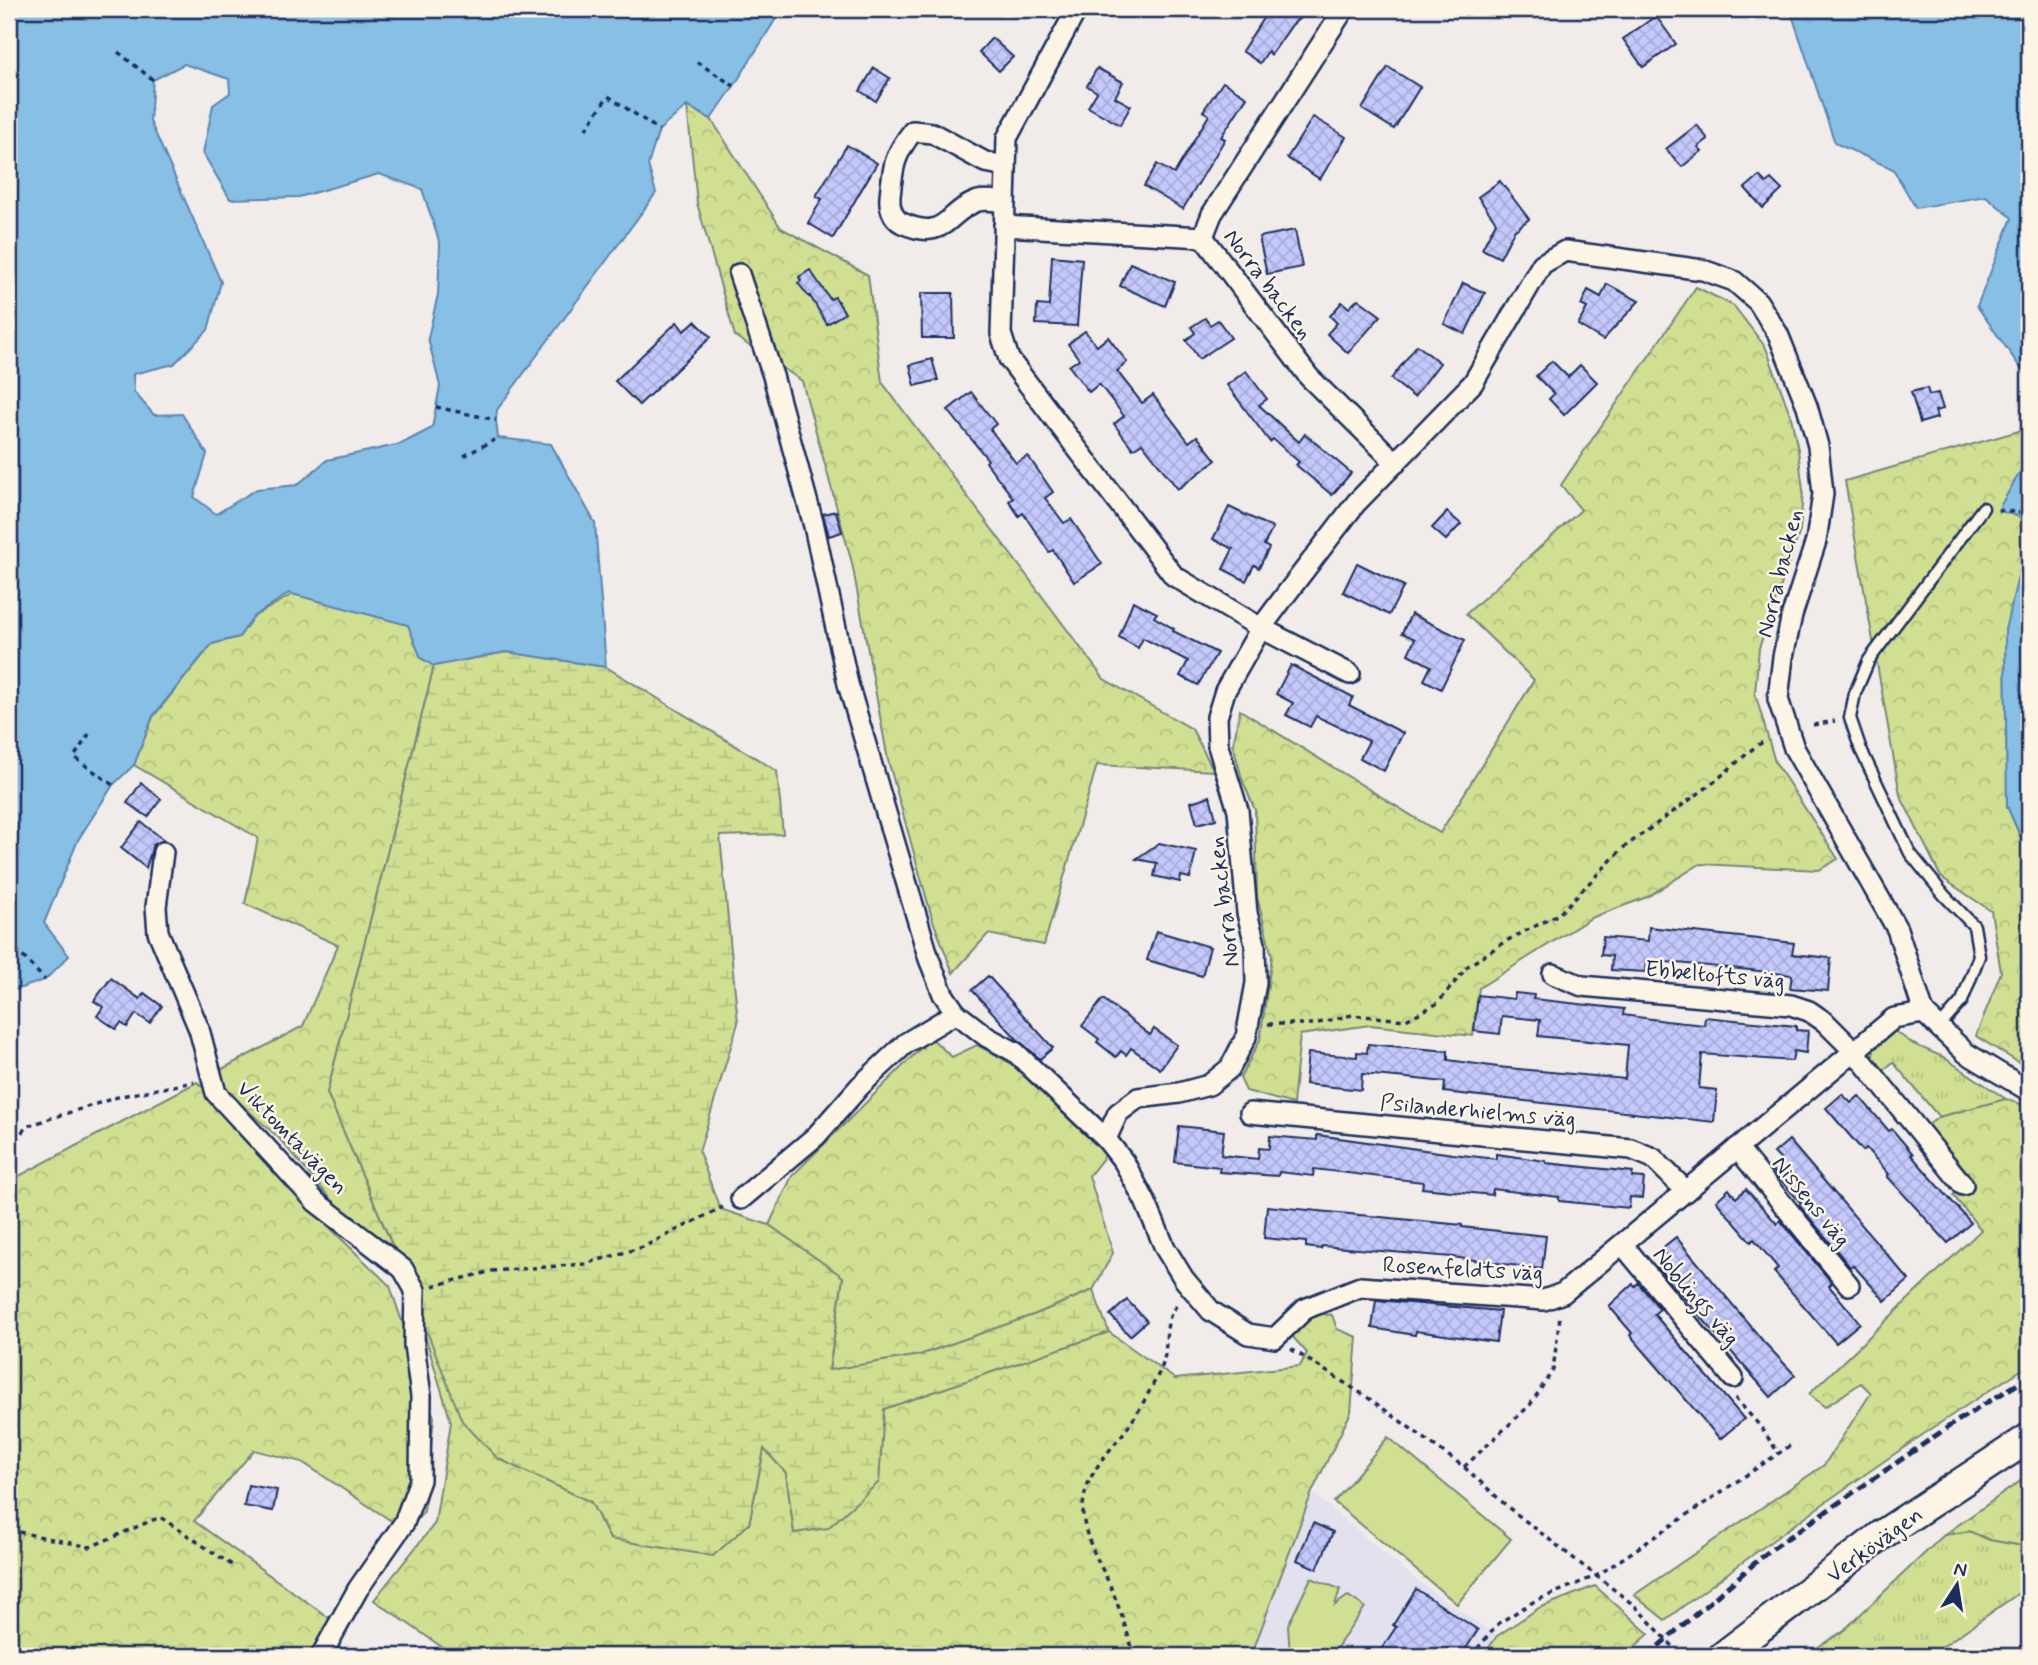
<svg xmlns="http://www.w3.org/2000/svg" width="2038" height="1665" viewBox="0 0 2038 1665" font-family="Mynerve,sans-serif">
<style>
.built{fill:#e4e1ee}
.grass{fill:url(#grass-tufts);stroke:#768778;stroke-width:2}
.forest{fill:url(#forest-crowns);stroke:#768778;stroke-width:2}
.wetland{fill:url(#wetland-marsh);stroke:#768778;stroke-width:2}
.park{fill:#d1df92;stroke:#768778;stroke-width:2}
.water{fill:#87bfe5;stroke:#5c85af;stroke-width:2;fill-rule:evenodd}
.building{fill:url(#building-cross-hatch);stroke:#1b2f5e;stroke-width:2}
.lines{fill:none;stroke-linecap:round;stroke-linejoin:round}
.service-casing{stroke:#1b2f5e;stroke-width:15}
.minor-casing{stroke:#1b2f5e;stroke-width:24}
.secondary-casing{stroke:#1b2f5e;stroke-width:33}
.path{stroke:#1b2f5e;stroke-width:3.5;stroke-dasharray:5 5;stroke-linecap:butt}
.service{stroke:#fcf5e5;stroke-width:10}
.minor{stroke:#fcf5e5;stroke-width:19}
.secondary{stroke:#fcf5e5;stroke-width:28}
.rail{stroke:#1b2f5e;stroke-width:5;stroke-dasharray:10 5;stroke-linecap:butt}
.labels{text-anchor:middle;stroke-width:5;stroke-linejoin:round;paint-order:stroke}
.street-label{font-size:23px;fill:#1b2f5e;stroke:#fcf5e5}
</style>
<defs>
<pattern id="grass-tufts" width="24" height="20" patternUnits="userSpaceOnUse" patternTransform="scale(1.75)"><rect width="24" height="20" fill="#d1df92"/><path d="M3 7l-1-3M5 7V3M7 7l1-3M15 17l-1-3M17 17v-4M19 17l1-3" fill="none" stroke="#b3c080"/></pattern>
<pattern id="forest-crowns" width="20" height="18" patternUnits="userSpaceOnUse" patternTransform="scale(1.75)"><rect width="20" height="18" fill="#d1df92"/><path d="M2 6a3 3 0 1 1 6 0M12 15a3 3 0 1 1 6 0" fill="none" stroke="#b3c080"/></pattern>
<pattern id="wetland-marsh" width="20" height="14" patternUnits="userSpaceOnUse" patternTransform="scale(1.75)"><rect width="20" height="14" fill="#d1df92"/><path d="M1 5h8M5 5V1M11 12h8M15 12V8" fill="none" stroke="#b3c080"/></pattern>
<pattern id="building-cross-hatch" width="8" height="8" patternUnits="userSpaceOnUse" patternTransform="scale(1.75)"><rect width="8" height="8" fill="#c4c8fa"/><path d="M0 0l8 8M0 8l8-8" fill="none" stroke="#a8acd9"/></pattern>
</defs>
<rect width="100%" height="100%" fill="#f1ece9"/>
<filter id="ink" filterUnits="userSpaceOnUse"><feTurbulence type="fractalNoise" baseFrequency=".0143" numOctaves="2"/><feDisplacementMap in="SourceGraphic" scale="14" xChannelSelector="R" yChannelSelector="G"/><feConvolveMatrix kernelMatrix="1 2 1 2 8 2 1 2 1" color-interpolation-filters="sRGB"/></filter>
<g filter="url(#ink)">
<path class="built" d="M1312,1492L1415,1579L1497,1636L1483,1656H1251Z"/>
<g class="grass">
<path d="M1895,1031L1913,1044L1943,1057L2006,1099L1939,1117L1893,1062L1880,1074L1872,1060L1874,1050Z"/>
<path d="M1969,1531L1990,1540L2029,1547V1586L1929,1656H1804L1843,1631L1944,1535Z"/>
</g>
<g class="forest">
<path d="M687,106L711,119L781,228L868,275L882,382L1104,679L1192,729L1214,771L1097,765L1044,945L988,934L953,973L932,918L888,760L852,563L802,381L735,336L697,203Z"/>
<path d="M1696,287L1734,306L1766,348L1791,417L1798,450L1803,490L1800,531L1759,648L1755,693L1775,762L1838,859L1819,870L1700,864L1647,897L1591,918L1479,988L1473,1036L1370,1025L1300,1035L1293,1104L1246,1091L1240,1078L1260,1040L1272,956L1257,897L1255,810L1242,779L1233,745L1240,710L1440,833L1534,680L1466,614L1581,510L1561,485Z"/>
<path d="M2029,428V456L1999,510L2029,520V533L2005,630L2007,806L2029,856V1069L1976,1036L2001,972L1991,911L1941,877L1900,795L1845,481Z"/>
<path d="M293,594L408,625L421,658L434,666L327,1093L403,1270L341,1211L278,1137L209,1076L303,1026L338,945L245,904L258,838L134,765L153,717L212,644L239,637L253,617Z"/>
<path d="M931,1038L952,1057L977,1045L1016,1066L1107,1153L1089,1176L1113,1253L1093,1290L1036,1314L920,1355L829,1371L843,1278L769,1225L792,1176Z"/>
<path d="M197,1082L262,1142L323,1221L390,1286L434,1417L424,1511L408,1532L302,1462L254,1450L194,1521L339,1625L318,1656H9V1186L17,1177Z"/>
<path d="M2006,1099L2029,1107V1365C1904,1444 1783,1531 1665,1620L1634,1595L1824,1465L1871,1393L1861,1383L1825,1407L1809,1394L1981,1230L1953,1195L1972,1178L1928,1125L1939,1117Z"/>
<path d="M413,1296L497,1458L591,1502L610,1539L749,1524L764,1448L786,1473L794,1532L879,1482L883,1409L1109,1332L1175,1379L1300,1366L1307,1353L1292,1336L1299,1325L1317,1313L1332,1315L1337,1329L1357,1337L1351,1412L1312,1492L1251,1656H455L374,1600L435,1523L451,1422Z"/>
<path d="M2029,1475V1547L1990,1540L1969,1531L1944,1535Z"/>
<path d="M1595,1586L1649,1634L1624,1656H1483L1497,1636L1539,1608Z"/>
</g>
<path class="wetland" d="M506,652L606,667L777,771L783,834L720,836L738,1023L699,1152L720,1209L769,1225L843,1277L829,1370L920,1355L1036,1314L1093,1290L1109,1332L884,1409L879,1482L828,1528L794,1533L786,1473L764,1449L749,1524L713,1556L610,1539L591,1502L497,1458L462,1421L403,1270L327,1093L434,666Z"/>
<g class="park">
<path d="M1388,1437L1511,1539L1457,1604L1334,1502Z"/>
<path d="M1311,1578L1340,1589L1335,1605L1348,1596L1365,1607L1331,1656H1290L1288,1625Z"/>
</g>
<g class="water">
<path d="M9,9H782L734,86L711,119L687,106L659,130L648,165L656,193L497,410L496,420L498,438L551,444L595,523L606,667L506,652L434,666L421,658L408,625L289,593L253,617L239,637L212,644L153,716L134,765L113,785L78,840L44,923L69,956L45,980L9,992ZM184,64L229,79L230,93L213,105L203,153L230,199L299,197L379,174L422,189L440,244L438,294L428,338L440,386L432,428L401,444L327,460L297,485L257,489L216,514L194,497L207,454L182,414L154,415L134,392L133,374L174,364L208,330L221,282L150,121L153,80Z"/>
<path d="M1790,9H2029V380L1977,306L2012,218L1986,196L1916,208L1893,169L1835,143Z"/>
<path d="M2029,456V520L1998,510Z"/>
<path d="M2029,533V856L2007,806L2005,630Z"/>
</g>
<g class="building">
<path d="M1269,9H1310L1292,25L1271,55L1268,51L1260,63L1242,51Z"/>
<path d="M1656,16L1676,44L1643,67L1623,39Z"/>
<path d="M992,38L1013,57L999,71L979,52Z"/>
<path d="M1388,67L1420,87L1394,129L1362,109Z"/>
<path d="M874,68L890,78L876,101L860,91Z"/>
<path d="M1097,68L1123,82L1115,97L1131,106L1120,125L1088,107L1097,92L1087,86Z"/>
<path d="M1223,82L1247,97L1221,137L1225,139L1183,209L1144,186L1157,164L1174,174L1209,115L1203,111Z"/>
<path d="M1313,117L1346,137L1320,179L1287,158Z"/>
<path d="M1697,125L1708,139L1698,147L1702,151L1682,167L1666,149Z"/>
<path d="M847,145L877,163L833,238L808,223L822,199L816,196Z"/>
<path d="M1759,176L1766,183L1771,179L1782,190L1763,208L1745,188Z"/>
<path d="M1500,181L1529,219L1514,231L1500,258L1482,249L1496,222L1478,197Z"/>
<path d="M1295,230L1302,267L1267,274L1259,237Z"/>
<path d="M1052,256L1082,259L1077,326L1036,324L1037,305L1049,306Z"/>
<path d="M1130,263L1175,282L1165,306L1120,286Z"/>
<path d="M810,270L830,299L835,297L845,313L827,324L810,296L809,297L798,283L801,281L799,277Z"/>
<path d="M1463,283L1485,293L1465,334L1444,324Z"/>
<path d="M1607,284L1639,301L1603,340L1578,325L1587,308L1581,305L1588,290L1601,297Z"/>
<path d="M921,293H953L954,338H922Z"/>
<path d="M1358,299L1381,316L1348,353L1327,334L1337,323L1330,316L1342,302L1349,308Z"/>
<path d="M1205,318L1210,325L1218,320L1231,338L1199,359L1186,340L1195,333L1191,327Z"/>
<path d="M695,321L711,337L639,405L615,381L677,322L684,331Z"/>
<path d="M1085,331L1097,346L1108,337L1127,362L1117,371L1142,403L1153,395L1189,442L1197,436L1216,460L1178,489L1142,443L1133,449L1114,424L1124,416L1099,384L1089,392L1069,366L1079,359L1068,344Z"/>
<path d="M1417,345L1440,363L1414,397L1391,379Z"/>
<path d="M932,359L938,380L915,386L910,365Z"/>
<path d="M1552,361L1568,377L1580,365L1597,382L1564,415L1549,399L1554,394L1536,376Z"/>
<path d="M1246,371L1267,399L1259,405L1299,442L1305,434L1351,473L1332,495L1296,465L1299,462L1273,439L1270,442L1227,385Z"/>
<path d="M1927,388L1929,395L1938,393L1943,409L1935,411L1937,418L1920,423L1911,392Z"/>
<path d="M971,392L996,424L990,429L1016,463L1028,456L1053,492L1045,498L1064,523L1071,519L1102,564L1074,582L1053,550L1049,552L1023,513L1019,516L1009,501L1013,498L986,462L988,460L948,410Z"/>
<path d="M1229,507L1273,528L1264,545L1269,548L1259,568L1254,565L1246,581L1223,569L1233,549L1213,539Z"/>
<path d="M836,511L842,532L829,536L823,514Z"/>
<path d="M1447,512L1461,524L1446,540L1432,528Z"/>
<path d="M1357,563L1404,586L1389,615L1343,592Z"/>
<path d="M1133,601L1157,613L1154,617L1174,629L1173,631L1217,653L1198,685L1180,676L1188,661L1143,638L1138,648L1119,637Z"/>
<path d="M1411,614L1465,640L1441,689L1424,680L1431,666L1408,654L1415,639L1402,633Z"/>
<path d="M1291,665L1353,697L1349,705L1403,733L1384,771L1360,758L1369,741L1316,716L1310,727L1286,715L1293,703L1276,694Z"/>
<path d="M141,783L161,799L148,817L127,803Z"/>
<path d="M1210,796L1216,819L1197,824L1191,802Z"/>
<path d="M141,822L164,840L153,845L146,868L121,848Z"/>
<path d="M1159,843L1196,851L1190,878L1181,876L1180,882L1154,876L1157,863L1136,859Z"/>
<path d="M1649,927L1794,943L1792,954L1831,958L1828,991L1790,988L1792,975L1750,970L1646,960L1645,972L1611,970L1612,956L1601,955L1603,937L1648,941Z"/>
<path d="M1156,931L1210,947L1202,976L1147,960Z"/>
<path d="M988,976L1053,1048L1040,1059L1017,1039L972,990Z"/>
<path d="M111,978L140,999L144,993L162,1006L150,1023L136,1014L127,1027L121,1023L116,1029L97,1016L103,1007L94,1001Z"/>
<path d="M1515,993L1534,995L1533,999L1624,1009L1623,1015L1666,1021L1704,1025L1705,1017L1796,1026V1030L1808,1031L1806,1053L1794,1051L1792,1061L1702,1054L1699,1088L1717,1090L1714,1122L1444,1092L1445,1082L1407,1078L1362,1074L1361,1090L1305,1084L1308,1053L1357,1057V1052L1367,1053L1368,1044L1448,1051V1060L1498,1067L1625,1079L1628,1045L1538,1036L1540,1020L1502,1016L1500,1034L1474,1031L1478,995L1514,999Z"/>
<path d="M1103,999L1150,1035L1154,1029L1177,1045L1160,1069L1131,1048L1126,1055L1121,1051L1116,1057L1097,1042L1099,1039L1082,1026Z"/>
<path d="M1842,1094L1851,1103L1859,1096L1889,1131L1892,1129L1913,1154L1911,1155L1971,1223L1948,1243L1887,1176L1889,1174L1866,1148L1863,1151L1826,1108Z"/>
<path d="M1179,1126L1224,1131L1221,1155L1258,1159L1259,1148L1269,1149L1270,1136L1317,1140V1135L1453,1154L1496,1159V1154L1546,1161V1163L1633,1172L1632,1177L1644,1178L1642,1198L1630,1197L1629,1208L1559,1201V1197L1493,1189L1492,1195L1422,1188L1423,1182L1314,1169L1313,1176L1279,1172L1278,1176L1219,1172L1220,1167L1175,1162Z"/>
<path d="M1789,1140L1909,1280L1885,1301L1853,1265L1850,1267L1799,1205L1801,1203L1771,1169L1781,1160L1774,1153Z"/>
<path d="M1729,1189L1736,1198L1746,1189L1777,1224L1780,1220L1832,1283L1829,1286L1860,1323L1836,1343L1774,1272L1778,1268L1754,1239L1751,1242L1716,1201Z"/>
<path d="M1267,1206L1462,1225V1227L1546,1236L1542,1269L1452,1257L1322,1246L1321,1249L1306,1247V1242L1264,1238Z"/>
<path d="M1676,1237L1763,1341L1795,1375L1771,1397L1657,1267L1667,1257L1661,1249Z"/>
<path d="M1638,1283L1660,1309L1654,1314L1744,1419L1720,1439L1630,1335L1632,1333L1609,1306L1633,1284L1635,1286Z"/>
<path d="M1127,1300L1147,1321L1130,1336L1110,1315Z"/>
<path d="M1376,1300L1500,1311L1496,1342L1416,1331L1415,1335L1372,1328Z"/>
<path d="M248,1485L277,1490L273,1511L244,1506Z"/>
<path d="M1313,1523L1333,1532L1317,1569L1297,1560Z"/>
<path d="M1416,1589L1478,1630L1461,1656H1377L1396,1627L1393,1625Z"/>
</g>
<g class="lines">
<defs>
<path id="service" d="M1939,1027L1962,1001L1979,956L1974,926L1944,895L1910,853L1861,750L1850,718L1855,693L1869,660L1983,508"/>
<g id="minor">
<path d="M1077,9L1007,138L1001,334L1009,359L1174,576L1261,628L1350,674"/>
<path d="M1344,9L1212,214L1203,237L1309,377L1396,463"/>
<path d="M1005,202C997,201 985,199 978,201C946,211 947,243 902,223C892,218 889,206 890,196C893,166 894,155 913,131L932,133L985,162L1006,166"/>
<path d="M1004,226L1203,237"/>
<path d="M739,274L773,376L814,526L848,684L929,959L943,994L956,1013L987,1037L1015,1052L1106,1139L1124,1162L1145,1201L1165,1248L1184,1279L1211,1311L1248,1334L1275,1338L1305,1309L1360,1287L1544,1300L1563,1293L1894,1018L1924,1013"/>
<path d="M163,852L156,907L158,932L199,1029L216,1093L316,1202L403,1269L415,1290L414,1345L421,1396L420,1480L404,1523L358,1589L321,1656"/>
<path d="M1553,974L1582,986L1791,1005L1809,1011L1825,1022L1854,1051L1963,1185"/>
<path d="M1250,1113L1631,1149L1653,1158L1686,1191"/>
<path d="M1106,1139L1118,1113L1138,1098L1179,1093L1209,1085L1230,1068L1246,1037L1256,983L1255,944L1247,913L1238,810L1218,746L1217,717L1225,691L1261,628L1287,593L1356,503L1473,383L1542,264L1565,251L1703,270L1734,281L1758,302L1778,334L1807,406L1818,446L1823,494L1816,541L1792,615L1783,657L1778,699L1794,748L1897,929L1924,1013L1966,1053L2029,1091"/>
<path d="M1737,1148L1849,1285"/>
<path d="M741,1199L816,1136L860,1086L906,1043L956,1013"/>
<path d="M1623,1245L1733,1378"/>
</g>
<path id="secondary" d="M1723,1656L1883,1534L2029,1438"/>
</defs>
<use href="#service" class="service-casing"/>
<use href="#minor" class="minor-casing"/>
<use href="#secondary" class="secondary-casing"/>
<g class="path">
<path d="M118,52L153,80"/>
<path d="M697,62L734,86"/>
<path d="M586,129L608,96L659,130"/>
<path d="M436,407L496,420"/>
<path d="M464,456L498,438"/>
<path d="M1998,510L2029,514"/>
<path d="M1813,725L1835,721"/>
<path d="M89,734L74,757L113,785"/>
<path d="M9,942L45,980"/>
<path d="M1268,1024H1314L1352,1015L1406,1020L1438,1003L1468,966L1506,941L1559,914L1623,848L1713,783L1756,746L1765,741"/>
<path d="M9,1148L27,1126L121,1096L194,1082"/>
<path d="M433,1286L492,1271L585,1264L643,1247L723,1207"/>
<path d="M1291,1349L1367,1397L1464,1467L1509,1508L1635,1606L1682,1656"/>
<path d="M1735,1398L1760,1426L1779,1454"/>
<path d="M1464,1467L1530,1405L1553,1370L1560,1316"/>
<path d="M9,1530L90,1547L160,1517L232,1565"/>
<path d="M1135,1656C1128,1636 1122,1615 1114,1595C1101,1561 1074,1529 1086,1490C1093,1465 1116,1445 1130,1424C1141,1408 1150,1390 1159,1373C1172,1350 1159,1322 1179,1303"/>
<path d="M1471,1656L1499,1623L1533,1602L1598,1575L1794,1443"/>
<path d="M1692,1656L1699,1650"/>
</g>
<use href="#service" class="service"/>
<use href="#minor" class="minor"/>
<use href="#secondary" class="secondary"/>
<path class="rail" d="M1647,1656L1769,1551L1954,1423L2029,1377"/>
</g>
</g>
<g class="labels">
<g class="street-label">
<text transform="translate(1269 284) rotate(53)" y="8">Norra backen</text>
<text transform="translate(1779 573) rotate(-76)" y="8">Norra backen</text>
<text transform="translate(1223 902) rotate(-97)" y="8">Norra backen</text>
<text transform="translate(1715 974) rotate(5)" y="8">Ebbeltofts väg</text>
<text transform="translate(1478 1110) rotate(5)" y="8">Psilanderhielms väg</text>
<text transform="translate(293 1137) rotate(46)" y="8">Viktomtavägen</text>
<text transform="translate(1812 1201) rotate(51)" y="8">Nissens väg</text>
<text transform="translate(1463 1268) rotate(3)" y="8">Rosenfeldts väg</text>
<text transform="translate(1697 1296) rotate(50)" y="8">Noblings väg</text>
<text transform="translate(1874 1544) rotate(-36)" y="8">Verkövägen</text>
</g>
</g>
<rect width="2038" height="1665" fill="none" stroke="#fcf5e5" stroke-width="35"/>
<rect x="18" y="18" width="2003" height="1630" fill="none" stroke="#1b2f5e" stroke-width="2.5" filter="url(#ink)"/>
<g transform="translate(1957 1585) rotate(12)" stroke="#fcf5e5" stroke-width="5" paint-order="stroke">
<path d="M0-5L12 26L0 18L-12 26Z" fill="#1b2f5e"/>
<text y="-10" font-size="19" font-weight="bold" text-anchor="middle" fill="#1b2f5e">N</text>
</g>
</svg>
